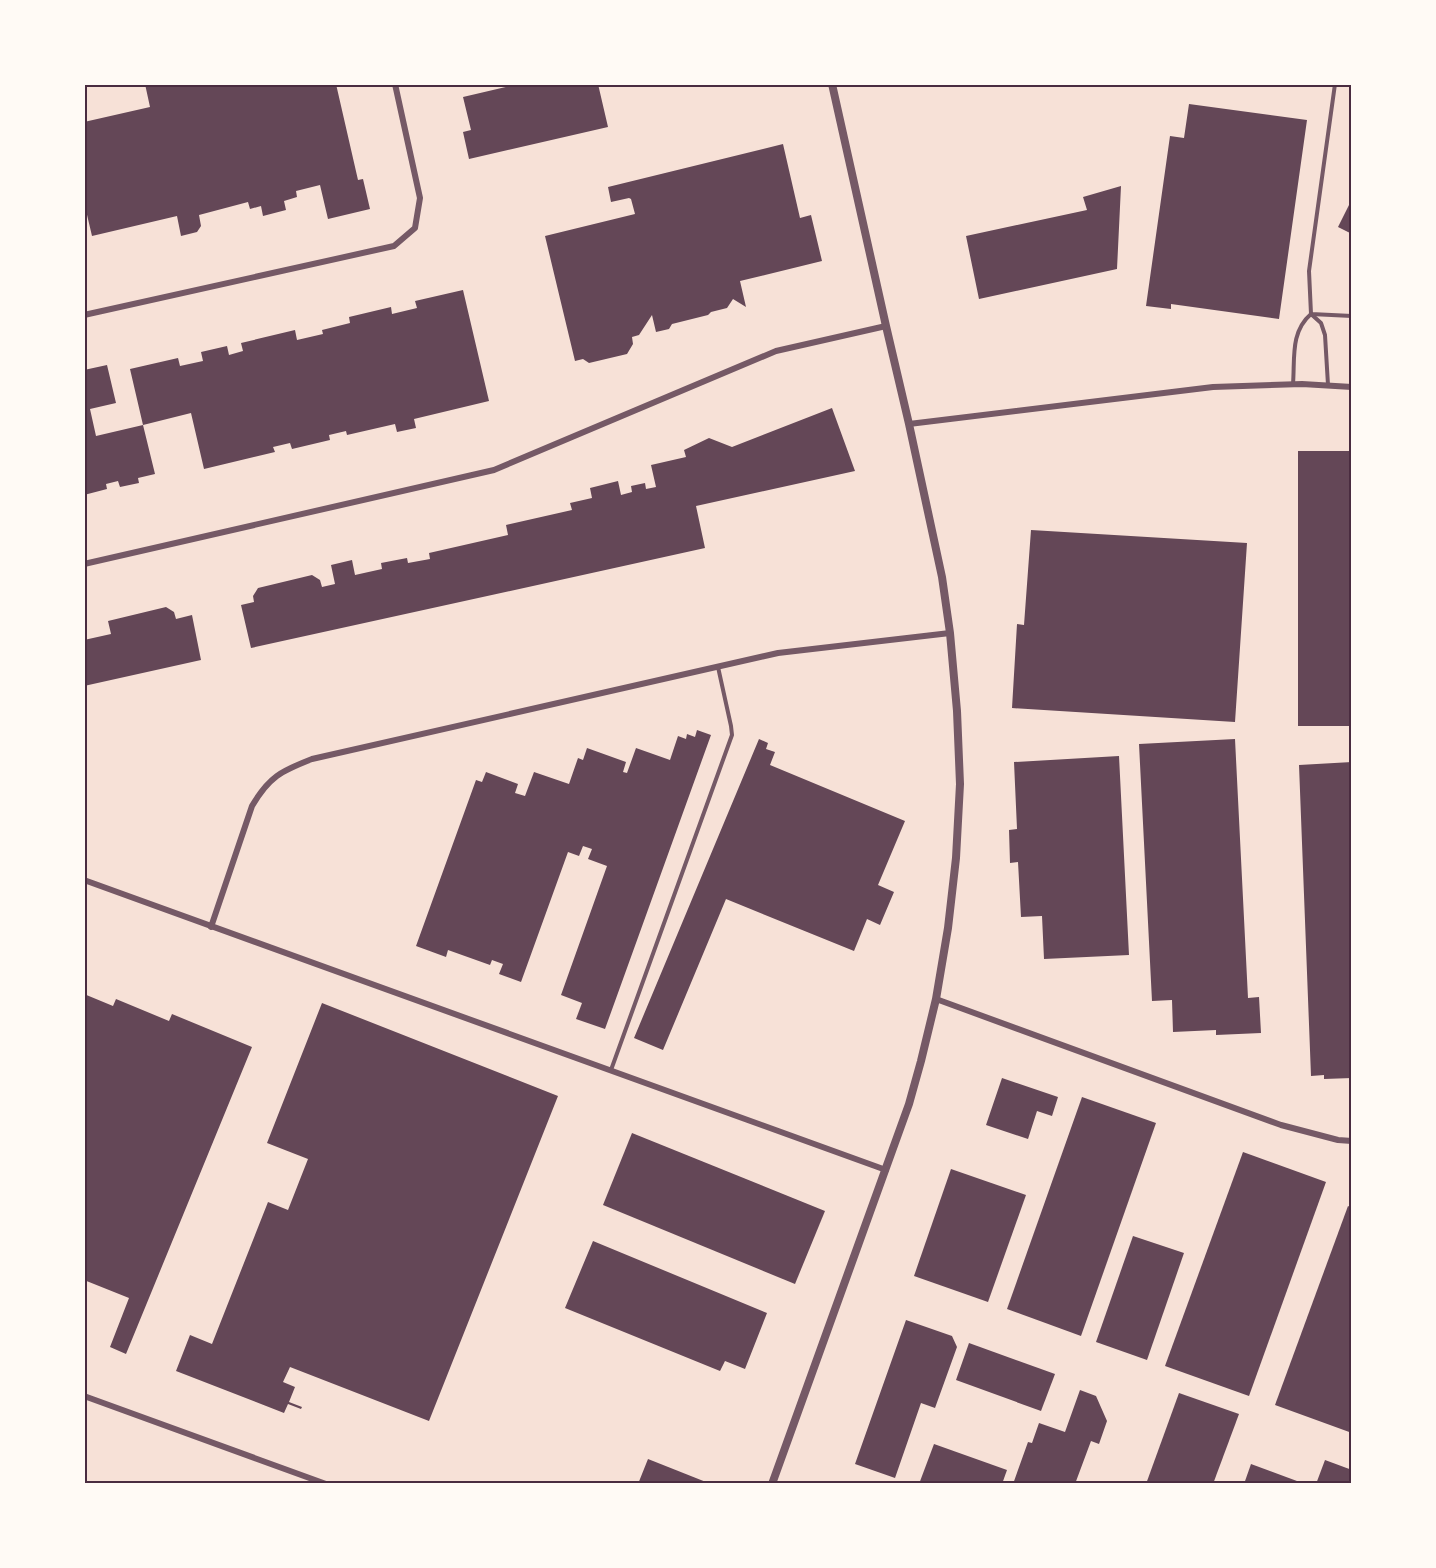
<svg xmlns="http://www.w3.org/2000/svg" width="1436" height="1568" viewBox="0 0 1436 1568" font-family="Karla,sans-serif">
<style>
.building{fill:#644757}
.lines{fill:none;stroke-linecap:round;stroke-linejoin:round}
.service{stroke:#755966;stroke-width:4}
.minor{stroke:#755966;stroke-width:6}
.tertiary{stroke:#755966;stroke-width:8}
.neatline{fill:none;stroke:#4a2c40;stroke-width:2}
</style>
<rect width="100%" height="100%" fill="#f7e1d7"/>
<g class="building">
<path d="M145,84H336L358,180L363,179L370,209L328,219L320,185L296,191L297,197L284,201L286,210L263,216L261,206L250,209L248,202L199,215L201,226L197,232L181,236L177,216L92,236L84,202V122L150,107Z"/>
<path d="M518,84H598L608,127L469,159L463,132L471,130L463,97Z"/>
<path d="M1189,104L1307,120L1279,319L1171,304V309L1146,306L1170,136L1184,138Z"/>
<path d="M783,144L800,218L811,215L822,261L740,281L746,307L733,299L727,308L711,312L708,315L672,324L669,329L656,332L652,315L639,335L632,337L633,344L627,354L589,363L583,359L575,361L545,236L635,214L631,199L629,198L611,202L608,187Z"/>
<path d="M1121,186L1117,269L979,299L966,236L1087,210L1083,197Z"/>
<path d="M1352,199V234L1338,227Z"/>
<path d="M463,290L489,401L414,419L416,428L397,432L395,424L347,435L346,431L329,435L330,440L292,449L290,443L273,447L275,452L204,469L191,413L143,425L130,369L178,358L180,366L203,361L201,352L227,346L229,355L243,351L241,343L295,330L297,340L323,334L322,330L350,323L349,317L391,307L392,314L417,308L415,301Z"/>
<path d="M107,365L116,403L90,409L96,436L143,425L155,474L138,478L139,483L120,487L118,481L106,484L107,489L84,495V391L87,390L84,379V370Z"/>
<path d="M832,408L855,471L696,506L705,548L251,648L241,605L254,602L253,596L258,588L312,575L320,580L322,587L335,584L331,565L352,560L355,575L382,569L381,563L407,558L408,563L430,559L429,553L508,535L506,525L572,510L570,503L592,498L590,488L618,481L621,495L632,492L631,486L645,483L646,489L656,487L651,465L686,457L684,450L709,438L732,447Z"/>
<rect x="1298" y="451" width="54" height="275"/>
<path d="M1031,530L1247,543L1235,722L1012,708L1017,624L1024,625Z"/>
<path d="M166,607L174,612L176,619L192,615L201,660L84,686V640L111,634L108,621Z"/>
<path d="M697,730L711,735L605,1029L576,1019L582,1003L561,995L607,866L588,859L592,849L583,846L579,856L568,852L521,982L499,974L503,964L492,960L490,965L448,950L446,957L416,946L476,780L482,782L486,772L518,784L515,793L525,796L534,772L569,784L578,758L583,760L587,748L626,762L623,772L627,773L636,748L670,760L678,736L686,739L687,734L695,737Z"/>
<path d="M759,739L768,743L766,749L775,752L770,765L905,821L878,885L894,892L880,925L867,919L854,951L726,899L663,1050L634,1038Z"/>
<path d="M1235,739L1248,998L1259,997L1261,1033L1216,1035V1030L1173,1032L1172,1000L1152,1001L1139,744Z"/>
<path d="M1119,756L1129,955L1044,959L1042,916L1021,917L1018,862L1010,863L1009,830L1017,829L1014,762Z"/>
<path d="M1352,762V1078L1324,1079V1075L1311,1076L1299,765Z"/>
<path d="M84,994L113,1006L116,999L169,1021L172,1014L252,1047L126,1354L110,1347L129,1298L84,1280Z"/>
<path d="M322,1003L558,1096L429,1421L290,1367L283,1382L295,1387L289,1402L302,1407L301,1409L288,1404L284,1413L176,1371L190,1335L212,1344L268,1202L288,1210L308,1159L267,1143Z"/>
<path d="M1002,1078L1058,1097L1052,1116L1037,1111L1028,1139L986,1125Z"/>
<path d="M1082,1097L1156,1123L1081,1336L1007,1309Z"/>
<path d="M632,1133L825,1211L795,1284L603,1205Z"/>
<path d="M1243,1152L1326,1182L1249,1396L1165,1366Z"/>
<path d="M951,1169L1026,1195L988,1302L914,1276Z"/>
<path d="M1348,1206L1352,1208V1433L1275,1405Z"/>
<path d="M1133,1236L1184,1253L1147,1360L1096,1342Z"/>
<path d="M593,1241L767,1313L745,1369L725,1361L720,1371L565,1308Z"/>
<path d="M906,1320L952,1336L957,1347L935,1408L921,1403L895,1478L855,1464Z"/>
<path d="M969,1343L1055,1374L1041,1411L956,1380Z"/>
<path d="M1080,1390L1096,1396L1107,1421L1099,1444L1091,1441L1075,1484H1013L1028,1442L1032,1443L1039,1423L1065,1432Z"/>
<path d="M1179,1393L1239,1414L1213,1484H1146Z"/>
<path d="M934,1444L1007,1470L1002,1484H919Z"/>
<path d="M648,1459L711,1484H638Z"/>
<path d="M1325,1460L1352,1470V1484H1316Z"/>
<path d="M1251,1464L1305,1484H1244Z"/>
</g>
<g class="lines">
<g class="service">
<path d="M1335,84L1309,271L1311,314L1352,316"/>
<path d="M1293,384C1295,359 1290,332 1311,314L1321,323L1325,335L1328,385"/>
<path d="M611,1070L732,735L731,726L718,667"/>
</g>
<g class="minor">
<path d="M84,315L394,246L415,228L420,198L395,84"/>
<path d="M909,424L1213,387L1302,384L1352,387"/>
<path d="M84,564L494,470L776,351L886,326"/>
<path d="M84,880L886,1170"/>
<path d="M211,927L252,806C269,777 281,771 312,759L778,653L950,633"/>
<path d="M936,999L1281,1125L1338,1140L1352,1141"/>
<path d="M84,1396L326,1484"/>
</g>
<path class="tertiary" d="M772,1484L909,1104L921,1061L936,999L948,928L956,858L960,784L957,711L950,633L942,577L909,424L886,326L832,84"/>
</g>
<rect width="1436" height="1568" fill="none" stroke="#fffaf5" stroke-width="171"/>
<rect x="86" y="86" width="1264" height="1396" class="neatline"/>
</svg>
